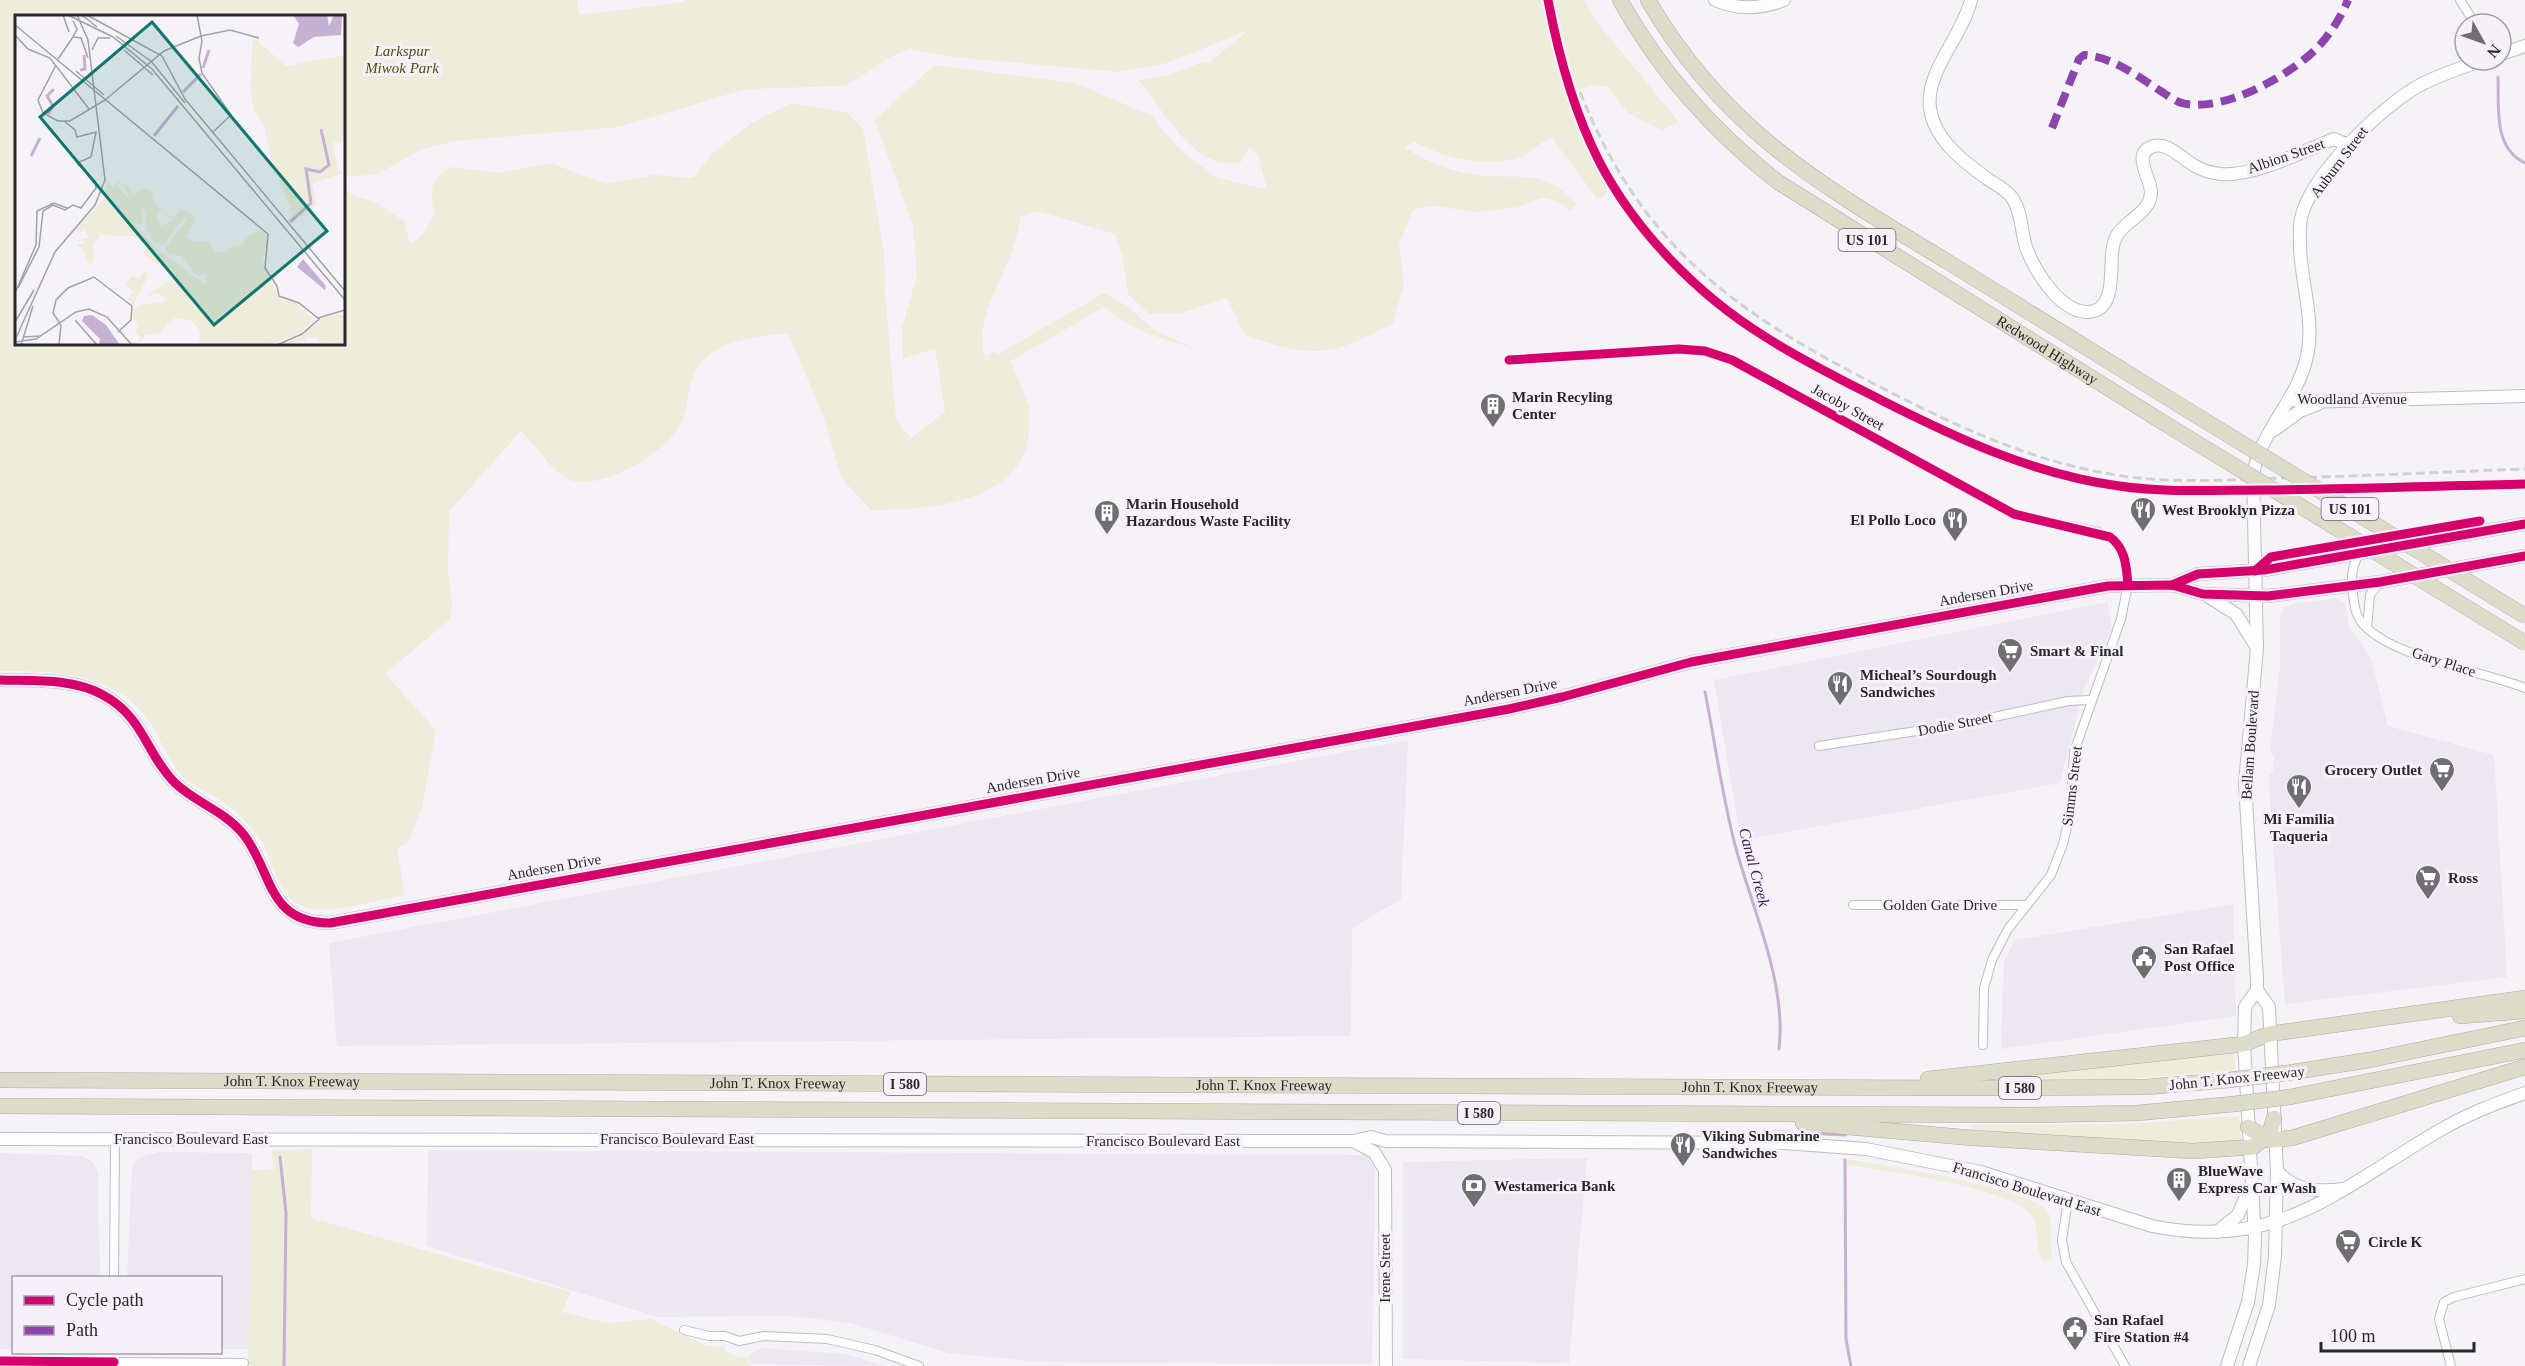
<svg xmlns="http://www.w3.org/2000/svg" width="2525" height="1366" viewBox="0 0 2525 1366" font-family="Georgia,serif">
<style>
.built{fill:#ede7f1}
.green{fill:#eeecdb;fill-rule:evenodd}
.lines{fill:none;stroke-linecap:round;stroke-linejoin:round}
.stream{stroke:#c5b2d2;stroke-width:3}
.street-casing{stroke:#bebdbf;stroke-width:10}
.secondary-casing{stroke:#bebdbf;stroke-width:14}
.highway-casing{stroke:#afac9c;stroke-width:16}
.street{stroke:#fefdfe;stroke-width:8}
.secondary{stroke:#fefdfe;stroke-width:12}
.highway{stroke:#dddbca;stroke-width:15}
.rail{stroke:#d1d1d2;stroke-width:3;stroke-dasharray:9 4.5;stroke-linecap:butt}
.highway-bridge-casing{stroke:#afac9c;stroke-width:16;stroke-linecap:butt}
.highway-bridge{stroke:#dddbca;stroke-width:15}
.quiet{stroke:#8e44ad;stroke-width:8;stroke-dasharray:15 8;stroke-linecap:butt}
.cycleway-casing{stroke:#f6f1f9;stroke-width:13}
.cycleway{stroke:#d6006c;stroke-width:9}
.labels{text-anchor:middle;stroke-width:6;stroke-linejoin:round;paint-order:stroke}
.shield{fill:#f6f1f9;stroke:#666468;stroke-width:1.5}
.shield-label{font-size:14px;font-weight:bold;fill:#28272a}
.park-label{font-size:15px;font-style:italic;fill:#524c0c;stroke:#f6f1f9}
.street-label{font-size:15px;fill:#28272a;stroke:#f6f1f9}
.poi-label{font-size:15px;font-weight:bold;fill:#28272a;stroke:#f6f1f9;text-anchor:start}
.water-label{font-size:16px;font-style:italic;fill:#3f1b52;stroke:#f6f1f9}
.inset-river{fill:none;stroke:#c5b2d2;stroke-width:3}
.inset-road{fill:none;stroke:#a3a1a5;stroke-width:1.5}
.view{fill:#0f766e;fill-opacity:0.15;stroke:#0f766e;stroke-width:3}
.inset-edge{fill:none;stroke:#28272a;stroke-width:3}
</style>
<rect width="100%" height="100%" fill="#f5f3f7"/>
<g class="built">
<path d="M2337,598L2345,604L2349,626L2371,658L2388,726L2494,755L2507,977L2285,1004L2269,790V775L2273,772L2274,756L2270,752L2280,666V618L2283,609L2291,604Z"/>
<path d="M2107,602L2112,627L2083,692L2060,783L1741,840L1714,680Z"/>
<path d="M1408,740L1401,899L1352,928L1351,1036L337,1046L329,943Z"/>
<path d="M2233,904L2236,1016L2001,1049L2004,961L2015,940Z"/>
<path d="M428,1150L1366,1155L1375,1168L1372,1364L1041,1362L948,1353L851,1323L789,1316L658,1317L427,1246Z"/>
<path d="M159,1152L252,1153L249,1349H221L220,1278L127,1277L132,1168L140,1157Z"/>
<path d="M0,1153L83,1156L94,1164L98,1174L100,1277L14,1278L13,1349H0Z"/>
<path d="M1587,1158L1569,1363L1403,1359V1162Z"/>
<path d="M762,1348L847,1354L884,1366L749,1364L750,1354Z"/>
</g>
<g class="green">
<path d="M0,0H577L579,15L678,3L686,0H1584L1596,21L1679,122L1662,130L1628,113L1608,87L1590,85L1569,96C1576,111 1576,126 1583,141C1589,157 1599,172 1608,187V192L1598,200L1552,138C1539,142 1533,152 1520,157C1486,168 1444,158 1414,142L1404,147C1423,160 1454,173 1478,175C1524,180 1541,167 1577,204L1571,211L1557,201L1542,198L1519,207L1477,212L1435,206L1416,209L1411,214L1399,245L1404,284L1393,323C1330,357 1313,359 1245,335L1227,298L1181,313L1149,314L1128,294L1123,259L1115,234L1037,211L1021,216C1018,228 1016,241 1012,252C1001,279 972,330 986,357L994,351L998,354L1104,293L1127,306L1154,330L1194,348C1159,339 1132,329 1104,307L1011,361C1016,376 1025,392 1029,408C1030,415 1029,423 1029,430C1026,504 925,510 871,510L842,479L823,415L788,333C762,337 727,338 706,357C682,380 694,407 676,432C658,457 590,498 561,475C546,463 535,444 521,431L449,511L448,570L452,607L449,620L385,674L436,730L422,807L408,843L397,848L405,895C380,899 324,917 302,906C276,895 274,859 259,838C247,821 231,806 212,795C203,790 192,786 185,779C168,763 162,740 149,721C116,672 53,671 0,671ZM16,16H344V176L376,175L422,149L456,141L619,127L746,89L846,86L892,56L911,49L952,57L1119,72L1167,63L1247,31L1209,63L1202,62L1167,76L1138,80C1164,109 1194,173 1241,162L1249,147L1258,155L1267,189L1217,178L1177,147L1152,116L1075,83L934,65L875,120L913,226L917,275L902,328L903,358L935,349L945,412L911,438L896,420L886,304L884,254L863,129L846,112L792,103L751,123L711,155L693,178L654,175L605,184L551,163L499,173L452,167C429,179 429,191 435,214L421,237L410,244L404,221L375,202L353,195L344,188V344H16Z"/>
<path d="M2233,1049L2236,1070L2133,1079H2035V1073Z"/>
<path d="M2239,1116L2241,1141L2181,1144L1971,1133V1125L2126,1124Z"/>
<path d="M312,1149L311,1218L571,1292L562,1312L608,1323L651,1319L707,1346L724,1347L727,1352L739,1358L750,1355L748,1364L751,1366H248L251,1170L273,1169L272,1150Z"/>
<path d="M1847,1159C1881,1165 2031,1187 2048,1212C2052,1218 2051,1249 2052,1258L2043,1261L2041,1258C2035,1244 2040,1226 2030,1213C2012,1189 1880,1169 1847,1165Z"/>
</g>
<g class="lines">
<g class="stream">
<path d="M2498,77C2499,107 2493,148 2525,163"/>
<path d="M1705,692C1715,742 1722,795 1735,845C1752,908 1787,983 1779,1049"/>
<path d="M1776,1132L1846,1135"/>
<path d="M280,1157L286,1213L284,1366"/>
<path d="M1845,1160L1846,1339L1851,1366"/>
</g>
<defs>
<g id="street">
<path d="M2460,0L2475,24"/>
<path d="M1509,360L1689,349L1718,355L1745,367L2014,514L2098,532L2117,542L2126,562L2128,584L2121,619L2074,752L2070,814L2063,844L2051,875L2008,929L1992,960L1984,988L1983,1045"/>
<path d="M2360,553C2351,566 2351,579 2353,593C2354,604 2355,615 2363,624C2391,657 2482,671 2525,688"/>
<path d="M2367,628L2370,595L2380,582"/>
<path d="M1819,746L1962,724L2068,701L2090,700"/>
<path d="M1853,905H2027"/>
<path d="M2068,1200L2062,1240L2066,1262L2125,1366"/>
<path d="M114,1278L115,1140"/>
<path d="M684,1330L709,1336H725L739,1341L764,1336L827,1339L875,1350L919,1366"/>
<path d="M0,1361L244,1363"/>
<path d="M2451,1366L2439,1319L2444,1302L2454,1297L2525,1279"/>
</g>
<g id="secondary">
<path d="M1715,0C1737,10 1761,9 1784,0"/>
<path d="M1971,0C1962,37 1925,72 1930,108C1934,140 1964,162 1989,180C1997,185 2008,191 2013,199C2022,213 2021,232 2026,247C2034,271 2064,319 2094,311C2118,304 2108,261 2114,242C2120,221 2151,215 2151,192C2151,179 2132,155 2151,147C2167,140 2183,160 2195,166C2203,171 2213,173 2221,174C2254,177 2303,151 2334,139L2348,145"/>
<path d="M2501,54L2525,46"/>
<path d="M2289,399L2304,402L2525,396"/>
<path d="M2274,430L2300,411L2318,404"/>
<path d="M2172,585L2198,574L2264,570L2525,524"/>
<path d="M2209,597L2236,614L2256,646"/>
<path d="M0,680C34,681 73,678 103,695C144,717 146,754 175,783C196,803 225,811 244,835C273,873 267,923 330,923L1509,709L1562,697L1691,662L2108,586L2172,585L2203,594L2268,596L2380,582L2525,556"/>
<path d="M0,1139L1353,1141L1374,1152L1385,1170L1386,1366"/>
<path d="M1354,1141L1371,1137L1386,1141L1784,1143L1866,1149L1981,1172L2152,1226C2277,1252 2339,1189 2437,1132C2465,1115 2494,1104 2525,1093"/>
<path d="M2277,1171C2296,1192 2318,1192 2344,1189"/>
<path d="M2217,1232L2238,1215L2250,1187"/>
<path d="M2227,1366L2248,1302L2254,1265L2255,1237L2244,1044L2245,1007L2257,990V979L2245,784L2257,648L2253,475C2261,429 2298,400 2307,356C2315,321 2301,282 2300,247C2300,238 2299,228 2301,219C2309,176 2385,102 2424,83C2442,74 2464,67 2483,60"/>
<path d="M2249,1366L2269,1305L2275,1256L2277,1171L2269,1007L2257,990"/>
</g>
<g id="highway">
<path id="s1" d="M1620,0C1660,72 1713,131 1778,182L2164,423"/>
<path d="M1648,0C1724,131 1823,186 1948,262C2024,309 2100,356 2176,403"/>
<path d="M2460,1016L2525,1011"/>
<path d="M2286,1073L2369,1060L2525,1028"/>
<path d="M1928,1079L2244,1044L2269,1034L2525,998"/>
<path id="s2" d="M0,1080L1968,1088L2146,1087L2229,1080"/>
<path d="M2290,1097L2525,1050"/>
<path d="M0,1106L2026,1115L2137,1113L2234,1104"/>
<path d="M1803,1123L1973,1138L2193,1151L2253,1147L2269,1135L2274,1118"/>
<path d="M2248,1127L2269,1140L2292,1138L2525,1067"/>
</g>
</defs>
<use href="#street" class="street-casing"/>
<use href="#secondary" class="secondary-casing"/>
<use href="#highway" class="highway-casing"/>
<use href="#street" class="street"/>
<use href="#secondary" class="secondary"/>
<use href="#highway" class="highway"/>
<path class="rail" d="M1580,92C1646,258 1749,321 1902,398C1975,435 2047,466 2129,477C2180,483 2232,480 2283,478C2364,476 2444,472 2525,469"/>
<defs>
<g id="highway-bridge">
<path d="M2176,403L2525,616"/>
<path d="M2164,423L2525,643"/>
<path d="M2229,1080L2286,1073"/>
<path d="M2234,1104L2290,1097"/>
</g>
</defs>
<use href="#highway-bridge" class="highway-bridge-casing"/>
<use href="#highway-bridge" class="highway-bridge"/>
<path class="quiet" d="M2052,128L2079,59L2084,55C2112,57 2136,75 2159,90C2166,94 2174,101 2182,103C2222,114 2293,74 2319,46C2331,33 2341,17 2348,0"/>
<defs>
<g id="cycleway">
<path d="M1548,0C1558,53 1575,114 1599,161C1635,231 1698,295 1764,336C1801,360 1842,380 1881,400C1958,439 2033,474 2119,486C2167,493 2216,490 2264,490C2351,489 2438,486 2525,484"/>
<path d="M1509,360L1679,349L1705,351L1732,360L2014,514L2110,537C2126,549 2126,566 2128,584"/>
<path d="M2255,571L2271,557L2480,521"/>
<path d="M2172,585L2198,574L2264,570L2525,524"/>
<path d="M0,680C34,681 73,678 103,695C144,717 146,754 175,783C196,803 225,811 244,835C273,873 267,923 330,923L1509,709L1562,697L1691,662L2108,586L2172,585L2203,594L2268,596L2380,582L2525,556"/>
<path d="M0,1361L114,1362"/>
</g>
</defs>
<use href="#cycleway" class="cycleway-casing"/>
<use href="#cycleway" class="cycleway"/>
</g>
<defs>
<symbol id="building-pin" viewBox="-11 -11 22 30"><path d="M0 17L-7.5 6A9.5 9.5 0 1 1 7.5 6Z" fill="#706e72" stroke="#f6f1f9"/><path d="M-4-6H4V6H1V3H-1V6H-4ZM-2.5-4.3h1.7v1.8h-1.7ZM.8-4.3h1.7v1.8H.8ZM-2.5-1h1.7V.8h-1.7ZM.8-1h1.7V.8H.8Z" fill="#fff"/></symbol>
<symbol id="restaurant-pin" viewBox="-11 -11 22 30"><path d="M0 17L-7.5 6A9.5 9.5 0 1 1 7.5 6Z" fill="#706e72" stroke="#f6f1f9"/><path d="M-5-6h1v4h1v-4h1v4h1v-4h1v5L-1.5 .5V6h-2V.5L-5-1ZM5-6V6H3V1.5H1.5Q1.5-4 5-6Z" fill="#fff"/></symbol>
<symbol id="supermarket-pin" viewBox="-11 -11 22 30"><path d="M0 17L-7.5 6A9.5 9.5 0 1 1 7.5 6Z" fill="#706e72" stroke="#f6f1f9"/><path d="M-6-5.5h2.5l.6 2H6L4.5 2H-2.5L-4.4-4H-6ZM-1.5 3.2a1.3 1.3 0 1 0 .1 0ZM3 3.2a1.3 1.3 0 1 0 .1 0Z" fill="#fff"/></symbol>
<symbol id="civic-pin" viewBox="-11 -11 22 30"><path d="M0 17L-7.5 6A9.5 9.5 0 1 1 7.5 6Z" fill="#706e72" stroke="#f6f1f9"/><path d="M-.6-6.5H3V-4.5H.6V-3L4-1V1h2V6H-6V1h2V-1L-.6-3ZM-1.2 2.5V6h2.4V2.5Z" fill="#fff"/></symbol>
<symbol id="bank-pin" viewBox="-11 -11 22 30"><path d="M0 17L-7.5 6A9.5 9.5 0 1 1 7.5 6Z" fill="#706e72" stroke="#f6f1f9"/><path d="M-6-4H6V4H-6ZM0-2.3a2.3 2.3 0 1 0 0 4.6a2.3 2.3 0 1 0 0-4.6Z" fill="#fff"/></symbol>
</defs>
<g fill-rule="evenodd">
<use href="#building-pin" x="1478" y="391" width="30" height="40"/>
<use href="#restaurant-pin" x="2128" y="495" width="30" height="40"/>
<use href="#building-pin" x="1092" y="498" width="30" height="40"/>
<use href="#restaurant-pin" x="1940" y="505" width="30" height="40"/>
<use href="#supermarket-pin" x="1995" y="636" width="30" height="40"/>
<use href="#restaurant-pin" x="1825" y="669" width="30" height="40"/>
<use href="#supermarket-pin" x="2427" y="755" width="30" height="40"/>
<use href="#restaurant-pin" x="2284" y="772" width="30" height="40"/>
<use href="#supermarket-pin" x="2413" y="863" width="30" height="40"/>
<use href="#civic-pin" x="2129" y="943" width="30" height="40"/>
<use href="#restaurant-pin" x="1668" y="1130" width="30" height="40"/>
<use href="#building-pin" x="2164" y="1165" width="30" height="40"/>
<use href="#bank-pin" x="1459" y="1171" width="30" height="40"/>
<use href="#supermarket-pin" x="2333" y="1227" width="30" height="40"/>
<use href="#civic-pin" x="2060" y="1314" width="30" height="40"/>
</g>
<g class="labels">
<g class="shield">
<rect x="1838.5" y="229" width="57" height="22" rx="4.5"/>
<rect x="2321.5" y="498" width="57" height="22" rx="4.5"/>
<rect x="884" y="1073" width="42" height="22" rx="4.5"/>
<rect x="1999" y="1077" width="42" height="22" rx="4.5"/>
<rect x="1458" y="1102" width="42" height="22" rx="4.5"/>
</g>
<g class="shield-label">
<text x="1867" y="245">US 101</text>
<text x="2350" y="514">US 101</text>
<text x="905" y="1089">I 580</text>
<text x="2020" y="1093">I 580</text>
<text x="1479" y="1118">I 580</text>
</g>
<g class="park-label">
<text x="402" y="56">Larkspur<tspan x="402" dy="17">Miwok Park</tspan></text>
</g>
<g class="street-label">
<text transform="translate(2286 156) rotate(-19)" y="5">Albion Street</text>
<text transform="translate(2339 162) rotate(-53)" y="5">Auburn Street</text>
<text dy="5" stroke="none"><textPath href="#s1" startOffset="560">Redwood Highway</textPath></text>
<text x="2352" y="404">Woodland Avenue</text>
<text transform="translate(1848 407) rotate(29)" y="5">Jacoby Street</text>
<text transform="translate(1986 593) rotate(-10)" y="5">Andersen Drive</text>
<text transform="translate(2444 662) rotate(18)" y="5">Gary Place</text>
<text transform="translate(1510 692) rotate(-11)" y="5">Andersen Drive</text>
<text transform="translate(1955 724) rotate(-11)" y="5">Dodie Street</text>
<text transform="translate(2250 745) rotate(-86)" y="5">Bellam Boulevard</text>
<text transform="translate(1033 780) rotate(-10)" y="5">Andersen Drive</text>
<text transform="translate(2072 786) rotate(-83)" y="5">Simms Street</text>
<text transform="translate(554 867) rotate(-10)" y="5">Andersen Drive</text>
<text x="1940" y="910">Golden Gate Drive</text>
<text transform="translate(2237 1078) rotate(-6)" y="5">John T. Knox Freeway</text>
<text dy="5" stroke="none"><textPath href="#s2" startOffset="292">John T. Knox Freeway</textPath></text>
<text dy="5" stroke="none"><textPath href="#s2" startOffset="778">John T. Knox Freeway</textPath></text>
<text dy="5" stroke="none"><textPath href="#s2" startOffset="1264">John T. Knox Freeway</textPath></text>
<text dy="5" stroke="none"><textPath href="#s2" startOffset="1750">John T. Knox Freeway</textPath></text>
<text x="191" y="1144">Francisco Boulevard East</text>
<text x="677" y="1144">Francisco Boulevard East</text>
<text x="1163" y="1146">Francisco Boulevard East</text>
<text transform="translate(2027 1189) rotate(17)" y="5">Francisco Boulevard East</text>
<text transform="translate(1385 1268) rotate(-90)" y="5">Irene Street</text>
</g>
<g class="poi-label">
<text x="1512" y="402">Marin Recyling<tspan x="1512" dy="17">Center</tspan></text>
<text x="1126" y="509">Marin Household<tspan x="1126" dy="17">Hazardous Waste Facility</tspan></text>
<text x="2162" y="515">West Brooklyn Pizza</text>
<text x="1936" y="525" text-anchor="end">El Pollo Loco</text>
<text x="2030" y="656">Smart &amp; Final</text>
<text x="1860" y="680">Micheal’s Sourdough<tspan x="1860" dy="17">Sandwiches</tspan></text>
<text x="2422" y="775" text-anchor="end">Grocery Outlet</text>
<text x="2299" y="824" text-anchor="middle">Mi Familia<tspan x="2299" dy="17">Taqueria</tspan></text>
<text x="2448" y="883">Ross</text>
<text x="2164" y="954">San Rafael<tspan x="2164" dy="17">Post Office</tspan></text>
<text x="1702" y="1141">Viking Submarine<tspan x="1702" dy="17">Sandwiches</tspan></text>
<text x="2198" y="1176">BlueWave<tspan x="2198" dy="17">Express Car Wash</tspan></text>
<text x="1494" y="1191">Westamerica Bank</text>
<text x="2368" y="1247">Circle K</text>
<text x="2094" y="1325">San Rafael<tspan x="2094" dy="17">Fire Station #4</tspan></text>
</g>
<g class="water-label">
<text transform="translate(1755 867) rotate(75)" y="6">Canal Creek</text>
</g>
</g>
<g transform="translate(15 15)">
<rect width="330" height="330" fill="#f5f3f7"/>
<path d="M238,22L271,51L330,40V125L318,128L323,155L329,158L297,168L302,190L278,208L272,205L278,200L259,154L249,109L239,96L235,70ZM93,163L98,174L105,164L103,172L114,184L107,166L119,179L130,173L137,177L139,188L146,194L142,202L146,211L160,204L147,199L145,188L148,198L159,202L166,194L172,195L181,203L172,222L180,227L195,226L199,237L210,238L219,230L228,231L229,224L245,215L252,221L248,248L262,280L282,288L298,306L286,317L261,328L184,330L185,316L177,306L160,303L143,319L131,320L122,330H120L114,324L122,328L126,323L120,317L123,310L118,304L119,294L129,289L149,288L150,283L144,278L131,281L160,261L129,239L131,231L119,221L86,220L77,230L80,239L75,251L68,234L62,231L71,226H59L74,223L70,215L64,218L62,213L88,185ZM127,193L130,197L132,216L140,228L149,230L168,204L172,205L150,233L153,238L166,241L182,261L191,259V270L140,232L118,207L127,211ZM129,256L134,259L118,290L113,285L118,276L111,269L117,261L124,264ZM324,299L330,300V330H306L303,323H293L290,327L264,330L282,323L309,302Z" fill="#eeecdb" fill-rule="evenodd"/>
<path d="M278,0H312L314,11L319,0H327L326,20L299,22L283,32L278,28L284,9ZM288,244L311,271L310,275L282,252ZM77,300L91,310L105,330H84L85,324L67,306L69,301Z" fill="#c5b2d2"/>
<path class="inset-river" d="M188,53L194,35M65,55L70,54L69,40M168,77L186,59M33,99L38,91L32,81L39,74M139,121L163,91M16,141L25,123M275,207L296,188L291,154L305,157L314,150L306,114"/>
<path class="inset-road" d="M48,0L54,17M53,0L98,22L137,54L330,285M67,0L82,12M72,0L147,41L170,84L330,276M182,0L187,26L184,43L187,58L216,100L198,117M58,6L62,14L58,22L66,23L73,43M0,10L253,219L250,253L262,271L264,281L284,288L304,304L287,319L262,330M0,20L13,34L35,43L74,94M101,21L137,47M186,21L215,15L244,23M77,35L83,23H95M109,35L138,60M43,44L58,22M135,45L170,88M41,50L23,85L28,98L43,106H55L90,85M61,56L89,80M90,85L149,36L186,21M3,273L24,232L28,196L38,190L50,195L58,190L66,193L81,173L80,166L62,148L76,142L81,117L62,122L60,115L49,106M0,278L21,230L22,196L39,188L52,193M303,303L330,295M60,305L82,330M0,307L19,275M46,310L38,298L41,285L53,273L79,262L117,291L116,305L103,317M8,322L26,321M0,325L40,237L80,190L90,165L73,25L62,0M0,327L21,324L61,297L74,294L92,302L117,330M6,330L18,291M44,330L46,310"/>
<path class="view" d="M137,7L312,216L199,310L25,102Z"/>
<rect width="330" height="330" class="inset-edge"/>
</g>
<rect x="12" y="1276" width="210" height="78" fill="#f6f1f9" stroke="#a4a0a6" stroke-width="1.5"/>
<rect x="24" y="1296" width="30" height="9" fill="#d6006c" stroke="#a4a0a6" stroke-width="1.5"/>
<text x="66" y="1306" font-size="18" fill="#28272a">Cycle path</text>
<rect x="24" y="1326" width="30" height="9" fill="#8e44ad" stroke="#a4a0a6" stroke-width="1.5"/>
<text x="66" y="1336" font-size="18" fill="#28272a">Path</text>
<g transform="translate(2483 42) rotate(130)"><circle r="28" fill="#f6f1f9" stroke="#a4a0a6" stroke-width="1.5"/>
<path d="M0-4.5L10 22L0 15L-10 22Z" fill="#706e72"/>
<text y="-9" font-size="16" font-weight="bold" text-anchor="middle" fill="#28272a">N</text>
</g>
<path d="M2321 1342v9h153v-9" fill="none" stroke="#28272a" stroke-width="3"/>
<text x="2330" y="1342" font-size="18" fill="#28272a" stroke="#f6f1f9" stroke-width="4.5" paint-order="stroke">100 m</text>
</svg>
